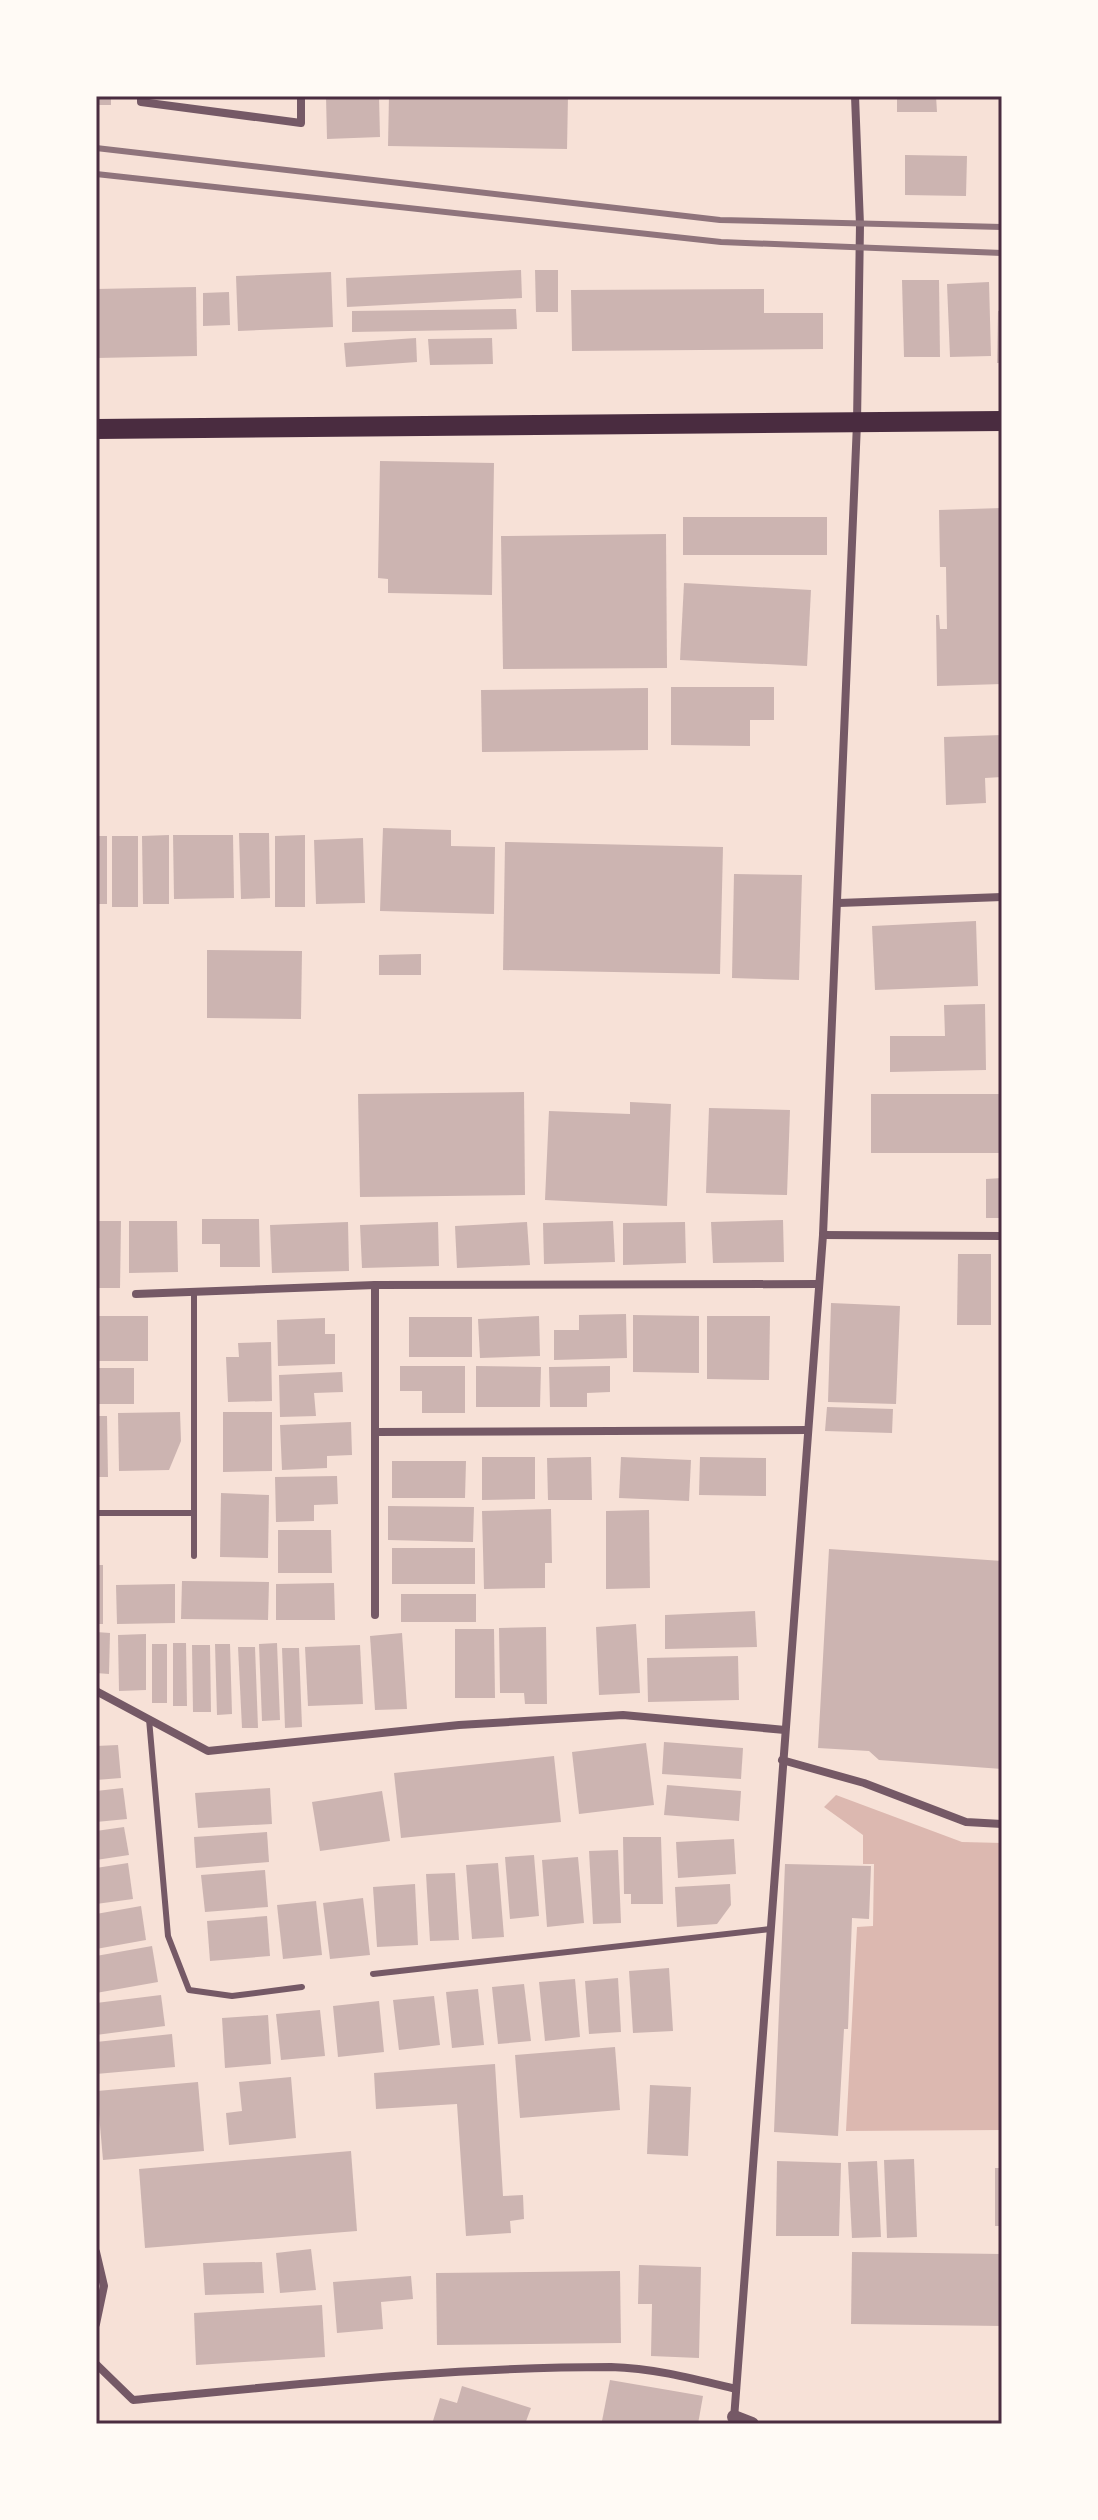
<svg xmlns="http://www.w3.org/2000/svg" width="1098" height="2520" viewBox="0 0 1098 2520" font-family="Helvetica,sans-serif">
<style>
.water{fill:#dcb8b0}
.building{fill:#ccb4b1}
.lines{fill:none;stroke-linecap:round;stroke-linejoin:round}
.service{stroke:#755966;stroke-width:6}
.minor{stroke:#755966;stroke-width:8}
.tertiary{stroke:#755966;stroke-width:14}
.primary{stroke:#4a2c40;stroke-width:20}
.rail{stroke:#8f747c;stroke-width:6}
.neatline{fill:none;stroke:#4a2c40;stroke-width:3}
</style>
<rect width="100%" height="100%" fill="#f7e1d7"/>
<path class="water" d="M836,1795L962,1842L1002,1843V2130L846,2131L857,1927L873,1926L874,1864H863V1835L824,1807Z"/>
<g class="building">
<rect x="96" y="96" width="15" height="9"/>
<path d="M326,96H379L380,137L327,139Z"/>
<path d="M389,96H568L567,149L388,146Z"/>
<path d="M897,96H936L937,112H897Z"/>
<path d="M905,155L967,156L966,196L905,195Z"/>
<path d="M521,270L522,298L347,307L346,278Z"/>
<path d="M535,270H558V312H536Z"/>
<path d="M331,272L333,327L238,331L236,276Z"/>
<path d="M902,280H939L940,357H904Z"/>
<path d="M989,282L991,356L950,357L947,284Z"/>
<path d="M196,287L197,356L96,358V289Z"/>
<path d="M764,289V313H823V349L572,351L571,290Z"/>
<path d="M229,292L230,325L203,326V293Z"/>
<path d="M516,309L517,329L352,332V311Z"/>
<path d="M998,311H1002V363H997Z"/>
<path d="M416,338L417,362L346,367L344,343Z"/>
<path d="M492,338L493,364L430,365L428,339Z"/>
<path d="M380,461L494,463L492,595L388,593V579L378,578Z"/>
<path d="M1002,508V684L937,686L936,615H939L940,629H947L946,567H940L939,510Z"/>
<rect x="683" y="517" width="144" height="38"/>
<path d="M666,534L667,668L503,669L501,536Z"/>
<path d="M684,583L811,590L807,666L680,660Z"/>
<path d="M671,687H774V720H750V746L671,745Z"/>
<path d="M648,688V750L482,752L481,690Z"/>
<path d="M1002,735V777L985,778L986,803L946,805L944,737Z"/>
<path d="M383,828L451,830V846L495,847L494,914L380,911Z"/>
<path d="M239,833H269L270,898L241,899Z"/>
<path d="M169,835V904H143L142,836Z"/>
<path d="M173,835H233L234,898L174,899Z"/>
<path d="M305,835V907H275V836Z"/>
<rect x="96" y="836" width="11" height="68"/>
<rect x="112" y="836" width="26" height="71"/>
<path d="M363,838L365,903L316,904L314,840Z"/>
<path d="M505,842L723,847L720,974L503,970Z"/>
<path d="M734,874L802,875L799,980L732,978Z"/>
<path d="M976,921L978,986L875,990L872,926Z"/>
<path d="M207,950L302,951L301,1019L207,1018Z"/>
<path d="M421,954V975H379V955Z"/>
<path d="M985,1004L986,1070L890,1072V1036H945L944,1005Z"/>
<path d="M524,1092L525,1195L360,1197L358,1094Z"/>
<rect x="871" y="1094" width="131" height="59"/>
<path d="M630,1102L671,1104L667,1206L545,1200L549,1111L630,1114Z"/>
<path d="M709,1108L790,1110L787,1195L706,1193Z"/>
<path d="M1002,1178V1218H986V1179Z"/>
<path d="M202,1219H259L260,1267H220V1244H202Z"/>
<path d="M783,1220L784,1262L713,1263L711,1222Z"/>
<path d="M96,1221H121L120,1288H96Z"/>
<path d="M129,1221H177L178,1272L129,1273Z"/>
<path d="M613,1221L615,1262L544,1264L543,1223Z"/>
<path d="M348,1222L349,1271L272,1273L270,1225Z"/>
<path d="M438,1222L439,1266L362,1268L360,1225Z"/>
<path d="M527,1222L530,1265L457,1268L455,1226Z"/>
<path d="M685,1222L686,1263L623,1265V1223Z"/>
<path d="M958,1254H991V1325H957Z"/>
<path d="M831,1303L900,1306L896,1404L828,1402Z"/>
<path d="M626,1314L627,1358L554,1360V1330H579V1315Z"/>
<path d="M633,1315L699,1316V1373L633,1372Z"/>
<rect x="96" y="1316" width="52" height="45"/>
<path d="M539,1316L540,1356L480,1358L478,1319Z"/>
<path d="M707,1316H770L769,1380L707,1379Z"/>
<rect x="409" y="1317" width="63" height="40"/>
<path d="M325,1318V1334H335V1364L278,1366L277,1320Z"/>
<path d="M271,1342L272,1401L228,1402L226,1357H239L238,1343Z"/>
<path d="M400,1366H465V1413H422V1391H400Z"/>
<path d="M476,1366L541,1367L540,1407H476Z"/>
<path d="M610,1366V1392L587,1393V1407H550L549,1367Z"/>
<rect x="96" y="1368" width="38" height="36"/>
<path d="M342,1372L343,1392L314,1393L316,1416L280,1417L279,1375Z"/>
<path d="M827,1407L893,1409L892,1433L825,1431Z"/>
<path d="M180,1412L181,1441L169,1470L119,1471L118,1413Z"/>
<path d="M223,1412H272V1471L223,1472Z"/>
<path d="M96,1416H107L108,1477H96Z"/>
<path d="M351,1422L352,1455L327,1456V1468L282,1470L280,1425Z"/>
<path d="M482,1457H535V1499L482,1500Z"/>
<path d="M591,1457L592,1500H548L547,1458Z"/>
<path d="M621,1457L691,1460L689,1501L619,1498Z"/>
<path d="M700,1457L766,1458V1496L699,1495Z"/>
<path d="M392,1461H466L465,1498H392Z"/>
<path d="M337,1476L338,1504L314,1505V1521L276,1522L275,1477Z"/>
<path d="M221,1493L269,1495L268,1558L220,1557Z"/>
<path d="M388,1506L474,1507L473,1542L388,1540Z"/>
<path d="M551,1509L552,1563H545V1588L484,1589L482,1511Z"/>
<path d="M649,1510L650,1588L606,1589V1511Z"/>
<path d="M278,1530H331L332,1573H278Z"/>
<rect x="392" y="1548" width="83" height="36"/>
<path d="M829,1549L1002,1561V1769L879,1760L869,1751L818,1748Z"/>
<rect x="96" y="1565" width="7" height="59"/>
<path d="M182,1581L269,1582L268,1620L181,1619Z"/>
<path d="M334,1583L335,1620H276V1584Z"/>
<path d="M175,1584V1623L117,1624L116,1585Z"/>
<rect x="401" y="1594" width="75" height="28"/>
<path d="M755,1611L757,1647L665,1649V1615Z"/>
<path d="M636,1624L640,1693L599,1695L596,1627Z"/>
<path d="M546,1627L547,1704H525L524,1693H500L499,1628Z"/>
<path d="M455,1629H494L495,1698H455Z"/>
<path d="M96,1632L110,1633L109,1674L96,1673Z"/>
<path d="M402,1633L407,1709L375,1710L370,1636Z"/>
<path d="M146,1634V1690L119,1691L118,1635Z"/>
<path d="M173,1643H186L187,1706H173Z"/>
<path d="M277,1643L280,1720L262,1721L259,1644Z"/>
<rect x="152" y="1644" width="15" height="59"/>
<path d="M215,1644H230L232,1714L217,1715Z"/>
<path d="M192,1645H210L211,1712H193Z"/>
<path d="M360,1645L363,1704L308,1706L305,1647Z"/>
<path d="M238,1647H255L258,1728H242Z"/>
<path d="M282,1648H299L302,1727L285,1728Z"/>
<path d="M738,1656L739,1700L648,1702L647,1658Z"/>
<path d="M664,1742L743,1748L741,1779L662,1774Z"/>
<path d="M646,1743L654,1805L579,1814L572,1752Z"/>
<path d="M118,1745L121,1778L96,1780V1746Z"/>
<path d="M554,1756L561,1822L401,1838L394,1773Z"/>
<path d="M667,1785L741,1791L739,1821L664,1815Z"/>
<path d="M123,1788L127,1819L96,1822V1791Z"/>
<path d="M270,1788L272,1824L198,1828L195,1793Z"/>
<path d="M382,1791L390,1841L320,1851L312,1802Z"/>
<path d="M124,1827L129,1855L96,1860V1831Z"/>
<path d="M267,1832L269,1862L196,1868L194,1837Z"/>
<path d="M623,1837H661L663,1904H631V1894H624Z"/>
<path d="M734,1839L736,1874L678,1878L676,1842Z"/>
<path d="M618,1850L621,1923L593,1924L589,1851Z"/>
<path d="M534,1855L539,1916L510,1919L505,1857Z"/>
<path d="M578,1857L584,1923L547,1927L542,1860Z"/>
<path d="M128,1863L133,1899L96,1904V1868Z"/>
<path d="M498,1863L504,1937L472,1939L466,1865Z"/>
<path d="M785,1864L871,1866L869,1919L852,1918L848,2029H844L838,2136L774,2132Z"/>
<path d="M265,1870L268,1907L205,1912L201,1875Z"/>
<path d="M455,1873L459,1940L430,1941L426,1874Z"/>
<path d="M415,1884L418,1945L377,1947L373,1887Z"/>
<path d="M730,1884L731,1905L717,1924L677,1927L675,1887Z"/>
<path d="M363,1898L370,1955L330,1959L323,1903Z"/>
<path d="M316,1901L322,1955L283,1959L277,1905Z"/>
<path d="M141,1906L146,1940L96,1949V1914Z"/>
<path d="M267,1916L270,1956L210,1961L207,1921Z"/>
<path d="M152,1946L158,1982L96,1993V1956Z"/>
<path d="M669,1968L673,2031L633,2033L629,1971Z"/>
<path d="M618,1978L621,2032L589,2034L585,1981Z"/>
<path d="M575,1979L580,2037L545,2041L539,1982Z"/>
<path d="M524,1984L531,2041L498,2044L492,1987Z"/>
<path d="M478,1989L484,2045L452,2048L446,1992Z"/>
<path d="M161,1995L165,2026L96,2035V2003Z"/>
<path d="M434,1996L440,2045L399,2050L393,2000Z"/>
<path d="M379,2001L384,2052L338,2057L333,2006Z"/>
<path d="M320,2010L325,2056L281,2060L276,2014Z"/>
<path d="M268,2015L271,2064L225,2068L222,2018Z"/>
<path d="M172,2034L175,2067L96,2074V2042Z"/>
<path d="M615,2047L620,2110L520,2118L515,2055Z"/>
<path d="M495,2064L503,2196L523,2195L524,2219L510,2221L511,2233L466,2236L457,2104L376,2109L374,2073Z"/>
<path d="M291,2077L296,2138L229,2145L226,2113L242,2111L239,2082Z"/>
<path d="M198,2082L204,2151L103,2160L97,2091Z"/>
<path d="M650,2085L691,2087L688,2156L647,2154Z"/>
<path d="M351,2151L357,2231L145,2248L139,2169Z"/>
<path d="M914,2159L917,2237L887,2238L884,2160Z"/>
<path d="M777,2161L841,2163L839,2236H776Z"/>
<path d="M877,2161L881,2237L852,2238L848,2162Z"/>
<rect x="995" y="2168" width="7" height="58"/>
<path d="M311,2249L316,2290L280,2293L276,2253Z"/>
<path d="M852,2252L1002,2254V2326L851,2324Z"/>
<path d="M262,2262L264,2293L205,2295L203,2263Z"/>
<path d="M639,2265L701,2267L699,2358L651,2356L652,2304H638Z"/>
<path d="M620,2271L621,2343L437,2345L436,2273Z"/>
<path d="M411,2276L413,2299L381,2302L383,2329L337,2333L333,2282Z"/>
<path d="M322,2305L325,2357L196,2365L194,2313Z"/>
<path d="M610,2380L703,2396L698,2424L602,2421Z"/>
<path d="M462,2386L531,2408L525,2424H432L440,2398L457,2403Z"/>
</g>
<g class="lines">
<g class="service">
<path d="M194,1293V1556"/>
<path d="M96,1513H194"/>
<path d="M149,1719L168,1936L189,1990L232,1996L302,1987"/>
<path d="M373,1974L770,1929"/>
</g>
<g class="minor">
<path d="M141,96V102L301,123V96"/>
<path d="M839,903L1002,897"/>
<path d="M823,1235L1002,1236"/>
<path d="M136,1294L375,1285L818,1284"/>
<path d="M375,1432L808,1430"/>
<path d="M375,1615V1285"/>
<path d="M96,1691L208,1751L459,1725L623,1715L785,1730"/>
<path d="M782,1760L864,1783L966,1822L1002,1824"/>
<path d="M96,2252L104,2286L96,2324"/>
<path d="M96,2364L133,2400C292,2385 451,2367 611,2367C654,2368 695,2379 736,2389"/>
<path d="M734,2419L823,1235L857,423L860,225L855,96"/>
</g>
<path class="tertiary" d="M734,2417L752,2424"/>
<path class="primary" d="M96,429L1002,421"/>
<g class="rail">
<path d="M96,148L720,220L1002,227"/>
<path d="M96,174L721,242L1002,253"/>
</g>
</g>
<rect width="1098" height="2520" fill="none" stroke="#fffaf5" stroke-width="196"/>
<rect x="98" y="98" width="902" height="2324" class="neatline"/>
</svg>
